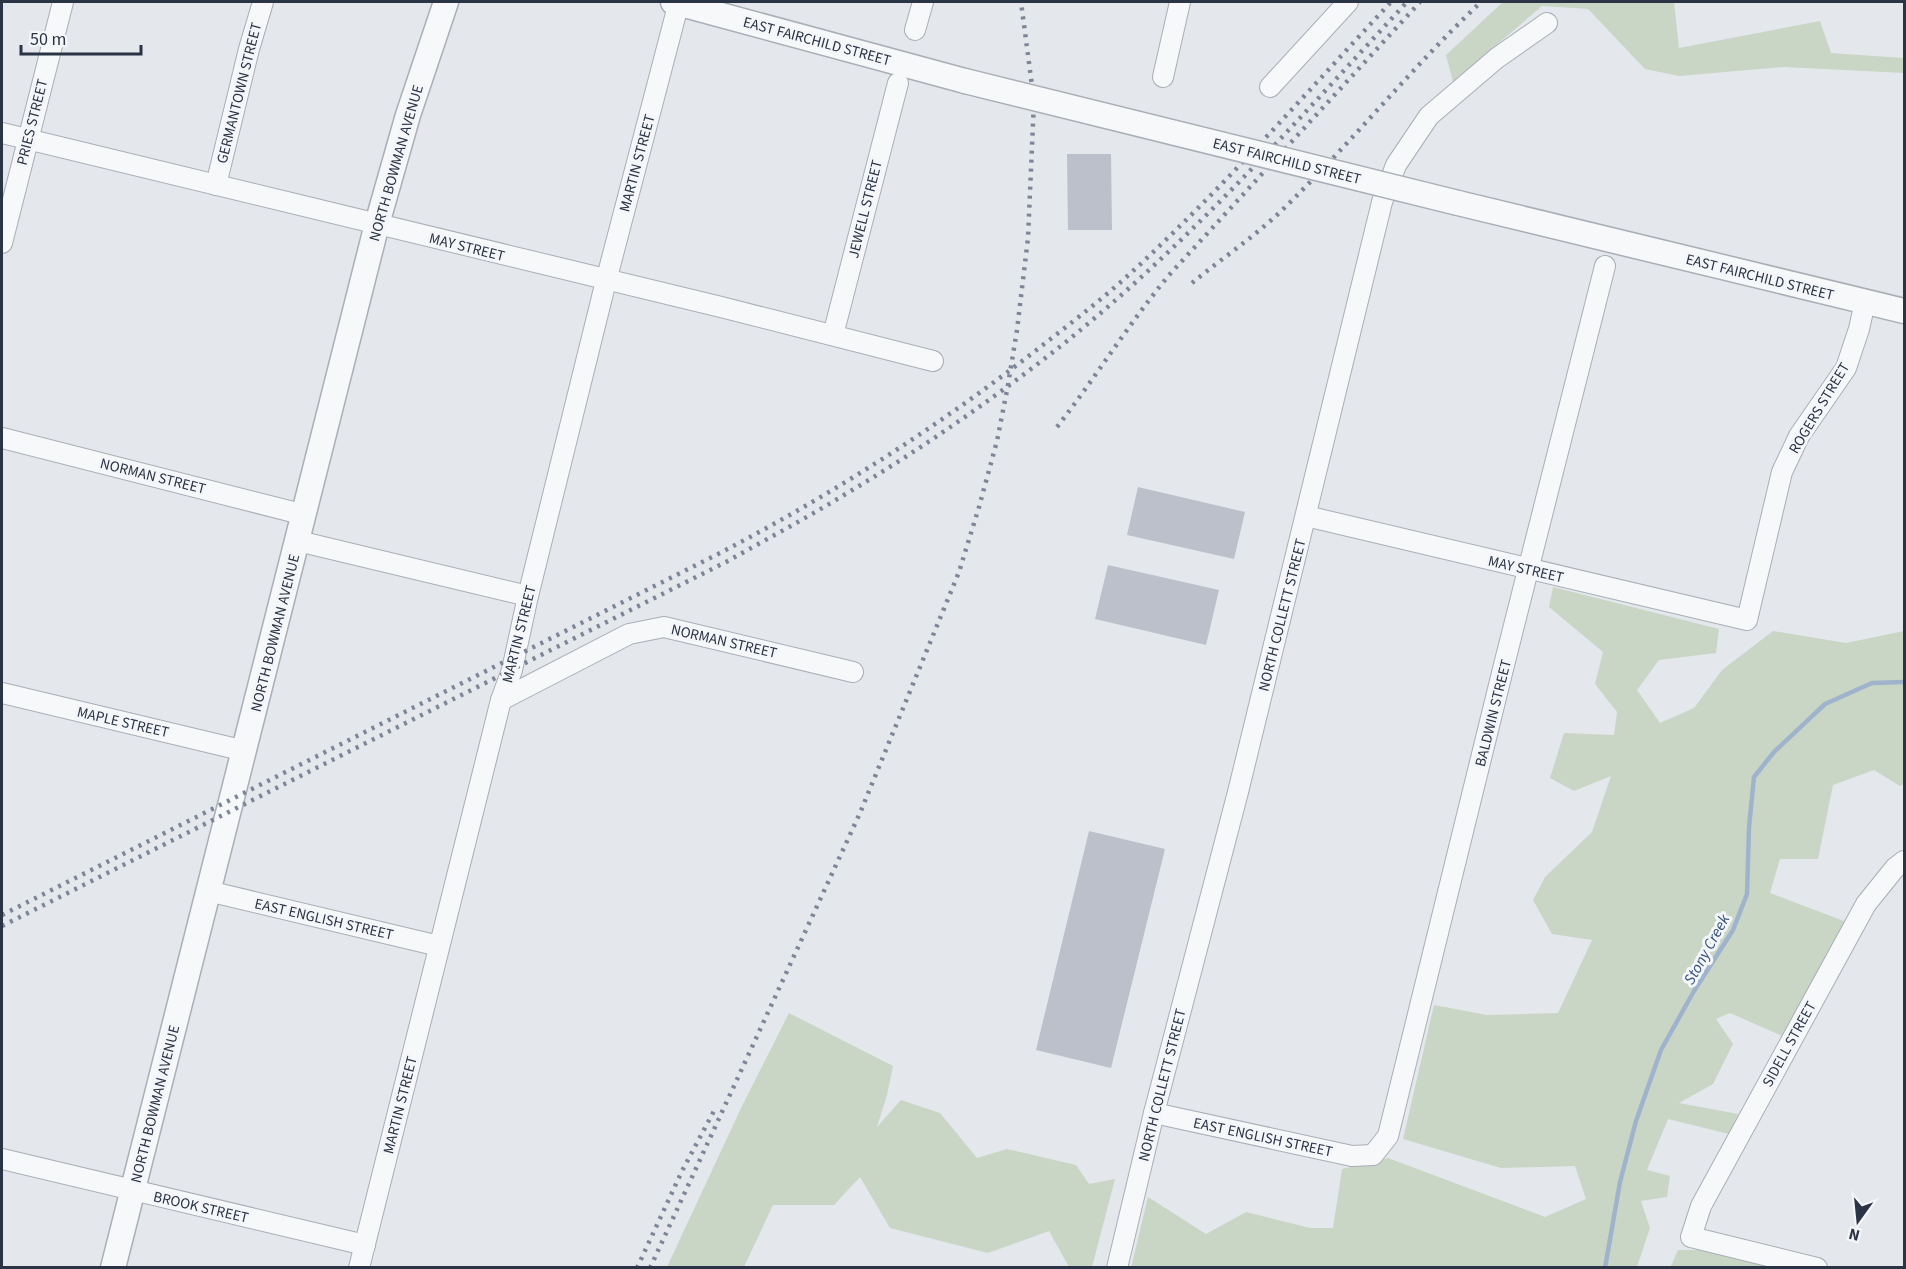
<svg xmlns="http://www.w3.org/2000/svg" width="1906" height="1269" viewBox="0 0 1906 1269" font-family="'Source Sans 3',sans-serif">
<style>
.green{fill:#c9d6c5}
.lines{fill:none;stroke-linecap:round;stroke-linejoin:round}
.stream{stroke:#9fb4cc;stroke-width:4.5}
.building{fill:#bbc0ca}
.minor-casing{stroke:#a9aeb7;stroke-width:22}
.tertiary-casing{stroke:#a9aeb7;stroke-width:27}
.minor{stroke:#f7f8fa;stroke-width:20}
.tertiary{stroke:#f7f8fa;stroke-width:24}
.rail{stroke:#7d8696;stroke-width:4.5;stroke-dasharray:3 6;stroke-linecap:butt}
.tertiary-bridge-casing{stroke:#a9aeb7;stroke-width:27;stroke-linecap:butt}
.tertiary-bridge{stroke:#f7f8fa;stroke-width:24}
.labels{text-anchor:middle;stroke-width:6;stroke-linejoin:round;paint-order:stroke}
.street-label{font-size:15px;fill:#2b3445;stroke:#f4f6f9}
.water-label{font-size:16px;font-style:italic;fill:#34527a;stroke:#f4f6f9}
</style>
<rect width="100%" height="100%" fill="#e4e7ec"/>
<g class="green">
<path d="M1503,2H1674L1679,48L1820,21L1831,53L1904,58V73L1784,67L1679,76L1645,69L1588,9L1542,6L1453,82L1446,55Z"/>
<path d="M1553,587L1719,629L1716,653L1659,660L1637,690L1660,723L1694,708L1722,670L1773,631L1846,643L1904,631V784L1900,786L1874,770L1833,785L1818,859H1780L1770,893L1849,923L1787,1038L1730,1013L1716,1019L1733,1044L1713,1084L1679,1103L1738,1114L1729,1134L1668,1119L1647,1170L1670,1176L1667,1197L1641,1201L1650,1228L1637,1267L1131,1268L1148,1197L1206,1234L1246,1212L1310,1228H1333L1342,1169L1388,1158L1545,1217L1586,1199L1575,1166L1501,1168L1403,1139L1434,1005L1487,1015L1558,1013L1592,940L1552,934L1533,900L1545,877L1592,832L1611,776L1574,791L1550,778L1564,733L1614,735L1617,712L1595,684L1603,652L1549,607Z"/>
<path d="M789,1013L893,1066L887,1095L877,1127L901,1100L940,1113L977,1158L1007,1149L1076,1165L1089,1184L1115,1179L1092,1267H1069L1049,1231L988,1253L890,1228L860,1177L834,1205H773L744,1267H667L742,1106Z"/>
<path d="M1678,1250H1710L1785,1268H1670Z"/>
</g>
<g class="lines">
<path class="stream" d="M1605,1268L1620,1182L1636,1121L1661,1050L1694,991L1733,930L1747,894L1749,827L1754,777L1774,752L1825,704L1872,683L1904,682"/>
</g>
<g class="building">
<path d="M1067,154H1111L1112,230H1068Z"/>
<path d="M1138,487L1245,512L1234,559L1127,535Z"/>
<path d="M1108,565L1219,590L1206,645L1095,619Z"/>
<path d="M1089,831L1165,849L1111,1068L1036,1050Z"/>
</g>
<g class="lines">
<defs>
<g id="minor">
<path d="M915,30L923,2"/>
<path d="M1163,77L1180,2"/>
<path d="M1270,87L1348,2"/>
<path d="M2,133L721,307L933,361"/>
<path d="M216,185L249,49L263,2"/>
<path d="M2,243L63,2"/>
<path d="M833,335L898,83"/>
<path d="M2,438L305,515"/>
<path d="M1306,516L1747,620L1782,472L1799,436L1846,368L1859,329L1865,302"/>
<path d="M298,541L528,596"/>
<path d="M2,693L245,751"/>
<path d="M501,700L629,634L664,627L853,672"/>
<path d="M208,891L439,946"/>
<path d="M1154,1113L1352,1156L1373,1155L1388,1136L1503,669L1605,266"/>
<path d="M2,1159L365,1245"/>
<path d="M359,1268L501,700L512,670L528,596L606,281L679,2"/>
<path d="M1117,1268L1154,1113L1238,792L1382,202L1396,165L1429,116L1497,58L1547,23"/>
<path d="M1817,1268L1691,1237L1701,1206L1866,904L1895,868L1904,861"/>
</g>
<g id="tertiary">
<path d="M673,2L965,81"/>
<path d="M1458,203L1904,311"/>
<path d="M113,1268L377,224L408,115L446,2"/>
</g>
</defs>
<use href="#minor" class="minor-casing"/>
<use href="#tertiary" class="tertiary-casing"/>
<use href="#minor" class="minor"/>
<use href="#tertiary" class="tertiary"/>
<g class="rail">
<path d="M1192,283C1220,260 1251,239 1278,214C1349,146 1410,69 1481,2"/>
<path d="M1057,427C1096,377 1129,323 1170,274L1420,2"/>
<path d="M2,915L720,553C833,494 939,426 1039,348C1071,323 1104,298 1134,270C1225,186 1307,92 1391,2"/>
<path d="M2,926L726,562C765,540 805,519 844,495C918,451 989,402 1057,349C1186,247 1296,122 1407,2"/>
<path d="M637,1268L682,1171L715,1109"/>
<path d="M650,1268L860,813L959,572L979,507L997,441L1008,385L1017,330L1028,238L1034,101L1021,2"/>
</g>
<defs>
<path id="tertiary-bridge" d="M965,81L1458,203"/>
</defs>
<use href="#tertiary-bridge" class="tertiary-bridge-casing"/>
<use href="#tertiary-bridge" class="tertiary-bridge"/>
</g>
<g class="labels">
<g class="street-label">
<text transform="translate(817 41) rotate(15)" y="5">EAST FAIRCHILD STREET</text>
<text transform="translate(239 93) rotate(-76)" y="5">GERMANTOWN STREET</text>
<text transform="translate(32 122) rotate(-76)" y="5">PRIES STREET</text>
<text transform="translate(1287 161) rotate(14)" y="5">EAST FAIRCHILD STREET</text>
<text transform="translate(396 163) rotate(-74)" y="5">NORTH BOWMAN AVENUE</text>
<text transform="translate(637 163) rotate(-75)" y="5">MARTIN STREET</text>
<text transform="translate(865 209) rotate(-76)" y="5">JEWELL STREET</text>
<text transform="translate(467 247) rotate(14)" y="5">MAY STREET</text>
<text transform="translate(1760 277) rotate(14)" y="5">EAST FAIRCHILD STREET</text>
<text transform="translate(1819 408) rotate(-59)" y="5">ROGERS STREET</text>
<text transform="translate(153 476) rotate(14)" y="5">NORMAN STREET</text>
<text transform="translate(1526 569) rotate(13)" y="5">MAY STREET</text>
<text transform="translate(1282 615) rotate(-76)" y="5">NORTH COLLETT STREET</text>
<text transform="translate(275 633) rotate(-76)" y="5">NORTH BOWMAN AVENUE</text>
<text transform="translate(519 634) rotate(-76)" y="5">MARTIN STREET</text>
<text transform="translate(724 641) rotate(13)" y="5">NORMAN STREET</text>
<text transform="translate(1493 713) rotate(-76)" y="5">BALDWIN STREET</text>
<text transform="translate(123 722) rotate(13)" y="5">MAPLE STREET</text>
<text transform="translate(324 919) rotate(13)" y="5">EAST ENGLISH STREET</text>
<text transform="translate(1789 1044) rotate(-61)" y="5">SIDELL STREET</text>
<text transform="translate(1162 1085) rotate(-76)" y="5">NORTH COLLETT STREET</text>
<text transform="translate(155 1104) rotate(-76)" y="5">NORTH BOWMAN AVENUE</text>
<text transform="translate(400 1105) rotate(-76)" y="5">MARTIN STREET</text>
<text transform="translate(1263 1137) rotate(12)" y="5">EAST ENGLISH STREET</text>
<text transform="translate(201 1207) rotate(13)" y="5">BROOK STREET</text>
</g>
<g class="water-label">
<text transform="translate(1706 949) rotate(-61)" y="6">Stony Creek</text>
</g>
</g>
<rect width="1906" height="1269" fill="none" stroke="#2b3445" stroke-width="6"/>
<g transform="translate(1858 1221) rotate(195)" stroke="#f4f6f9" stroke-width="4.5" paint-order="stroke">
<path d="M0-4.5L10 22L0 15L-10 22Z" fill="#2b3445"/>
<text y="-9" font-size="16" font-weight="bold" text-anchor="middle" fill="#2b3445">N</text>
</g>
<path d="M21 45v9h120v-9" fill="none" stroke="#2b3445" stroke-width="3"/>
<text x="30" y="45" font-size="18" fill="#2b3445" stroke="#f4f6f9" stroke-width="4.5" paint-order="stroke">50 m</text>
</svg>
